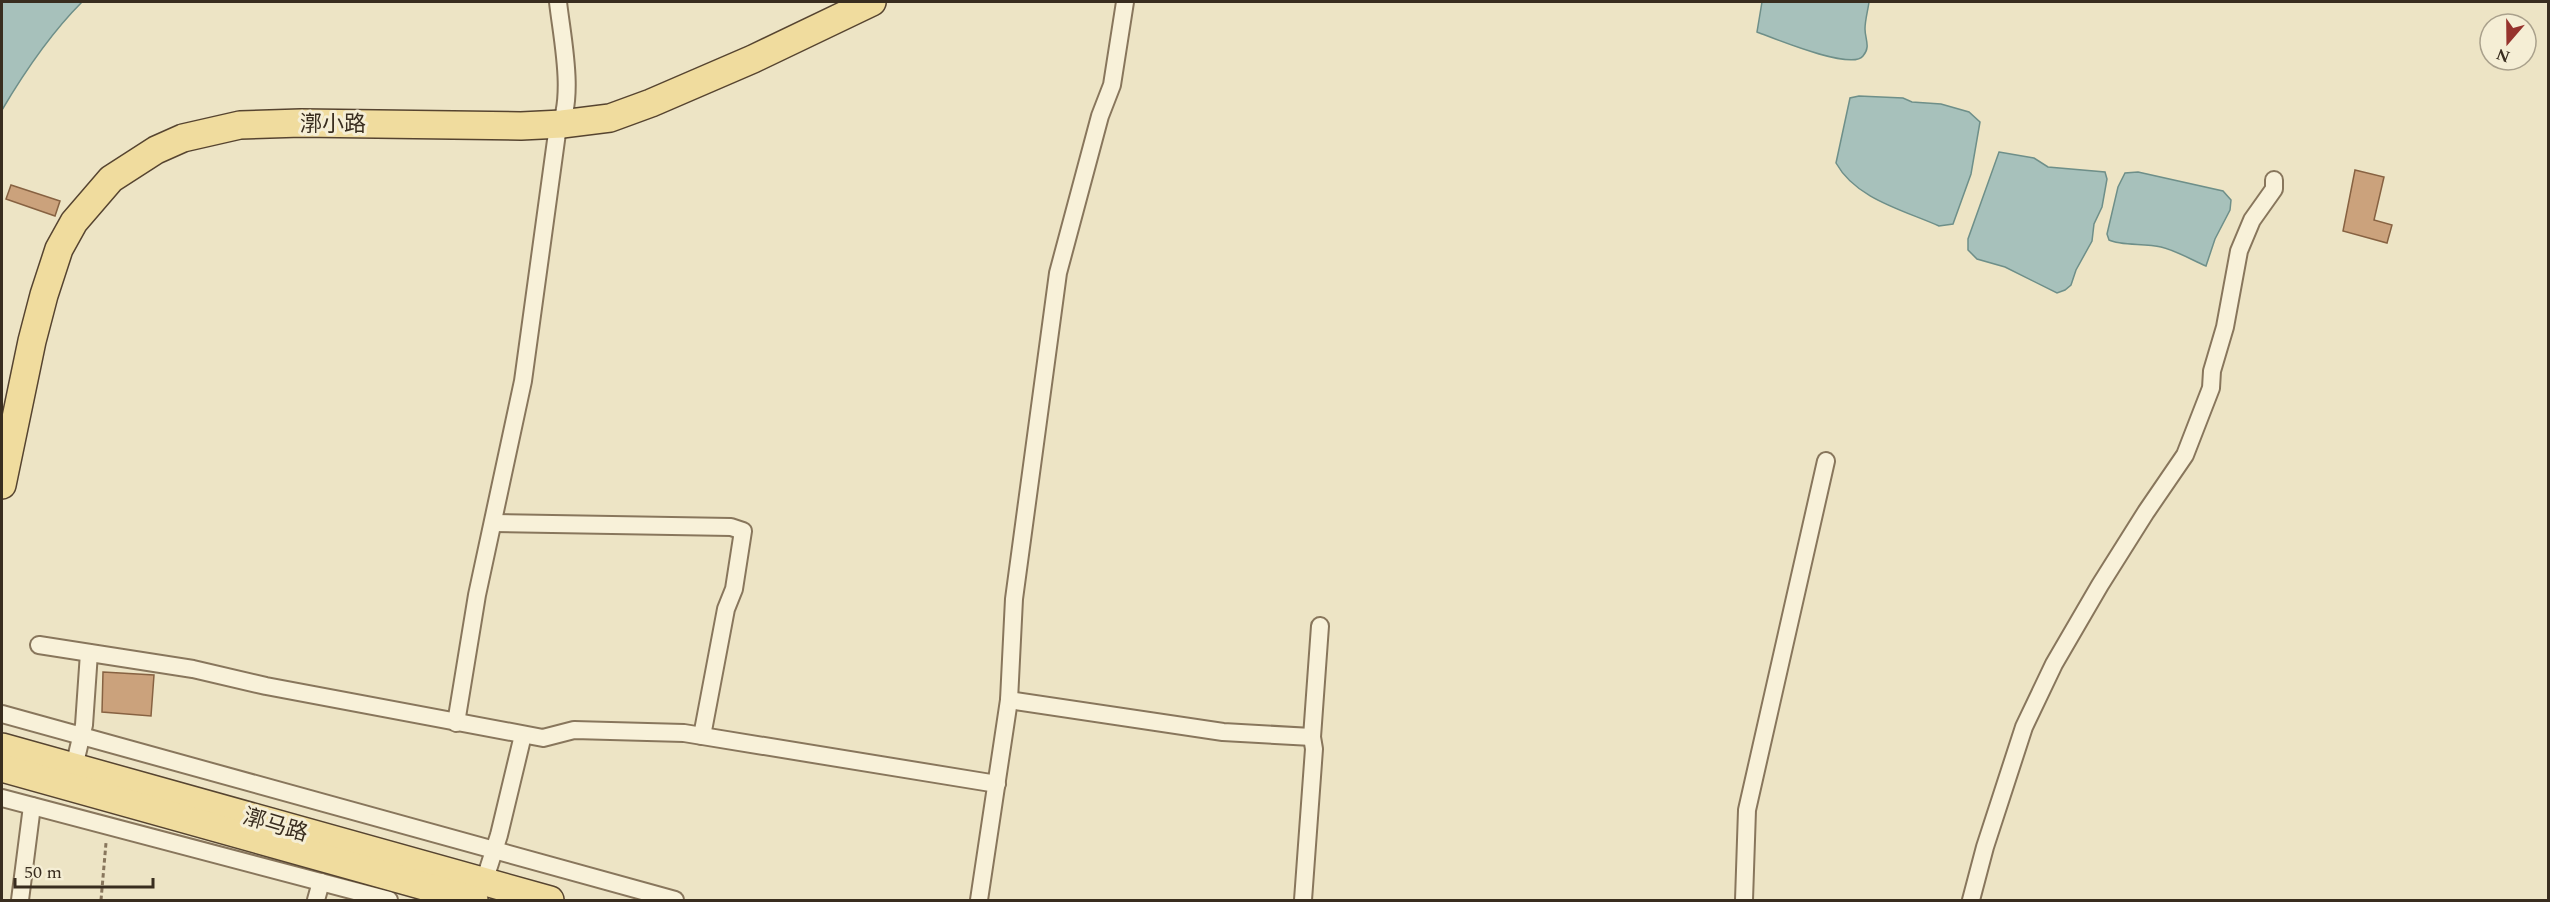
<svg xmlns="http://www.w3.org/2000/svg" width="2550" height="902" viewBox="0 0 2550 902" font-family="Spectral,'Noto Sans SC',serif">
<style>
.water{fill:#a7c1bb;stroke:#6e8f89;stroke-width:1.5}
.building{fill:#cba27c;stroke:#876242;stroke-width:1.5}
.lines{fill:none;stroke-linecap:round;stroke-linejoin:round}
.street-casing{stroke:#88765c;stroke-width:20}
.primary-casing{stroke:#564430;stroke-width:30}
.path{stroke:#88765c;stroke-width:3;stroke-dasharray:4.5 3;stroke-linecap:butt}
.street{stroke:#f8f1d9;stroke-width:16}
.primary{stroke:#f0dc9e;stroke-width:27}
.labels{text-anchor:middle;stroke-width:6;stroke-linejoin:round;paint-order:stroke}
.street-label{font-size:22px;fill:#392d1f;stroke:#f5eed5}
</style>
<rect width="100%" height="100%" fill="#ede4c5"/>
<g class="water">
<path d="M2,2H82C50,34 25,71 2,110Z"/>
<path d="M1762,2H1869C1868,10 1865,20 1865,29C1865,39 1871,47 1863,56C1852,71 1773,38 1757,32Z"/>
<path d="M1859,96L1903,98L1912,102L1941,104L1969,112L1980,122L1971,174L1953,224L1939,226C1903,210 1856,199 1836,163L1850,98Z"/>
<path d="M1999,152L2034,158L2048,167L2105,172L2107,179L2102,207L2094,224L2092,241L2076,270L2071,285L2065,290L2057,293L2005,267L1977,259L1968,250V239Z"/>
<path d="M2138,172L2223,191L2231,200L2230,210L2215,239L2206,266C2192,260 2177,251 2161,247C2145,243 2121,246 2109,240L2107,234L2118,187L2125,173Z"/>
</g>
<g class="building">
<path d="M2355,170L2384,177L2374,220L2392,225L2387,243L2343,231Z"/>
<path d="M11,185L60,201L55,216L6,199Z"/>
<path d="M103,672L154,675L151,716L102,712Z"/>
</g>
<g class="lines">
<defs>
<g id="street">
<path d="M493,523L731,527L743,531L734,589L726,609L702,736"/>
<path d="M39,645L193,669L266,686L543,738L574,730L684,733L997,784"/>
<path d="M1009,700L1223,732L1312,737"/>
<path d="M2,714L675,900"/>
<path d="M456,723L477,595L523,381L557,133C576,100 562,38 558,2"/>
<path d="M74,767L84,725L89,653"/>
<path d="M2,798L389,900"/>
<path d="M484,882L499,835L523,735"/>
<path d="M20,900L32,806"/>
<path d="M316,900L321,882"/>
<path d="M979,900L1009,700L1014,599L1058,273L1100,116L1112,85L1125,2"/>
<path d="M1303,900L1314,749L1312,737L1320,626"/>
<path d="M1744,900L1747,810L1826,461"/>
<path d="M1971,900L1985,847L2024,727L2054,664L2100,585L2146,512L2185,455L2211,388L2212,371L2225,327L2239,251L2252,220L2274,189V180"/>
</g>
<g id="primary">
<path d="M2,485L32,341L44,295L59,249L74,222L111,179L156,150L183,138L240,125L301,123L521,126L562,124L610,118L651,103L753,59L872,2"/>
<path d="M2,747L550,900"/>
<path d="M2,768L474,900"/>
</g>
</defs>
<use href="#street" class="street-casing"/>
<use href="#primary" class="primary-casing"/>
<path class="path" d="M101,900L106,843"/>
<use href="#street" class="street"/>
<use href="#primary" class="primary"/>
</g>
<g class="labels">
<g class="street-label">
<text x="333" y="131">漷小路</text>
<text transform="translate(276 824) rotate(16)" y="8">漷马路</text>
</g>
</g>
<rect width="2550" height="902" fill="none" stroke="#392d1f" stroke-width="6"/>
<g transform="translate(2508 42) rotate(200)"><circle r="28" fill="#f5eed5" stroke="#aaa18c" stroke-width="1.5"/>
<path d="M0-4.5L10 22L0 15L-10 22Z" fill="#96332d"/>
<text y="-9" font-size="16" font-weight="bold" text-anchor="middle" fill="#392d1f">N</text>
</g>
<path d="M15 878v9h138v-9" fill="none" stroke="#392d1f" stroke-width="3"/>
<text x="24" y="878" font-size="18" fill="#392d1f" stroke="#f5eed5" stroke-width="4.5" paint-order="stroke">50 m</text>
</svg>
